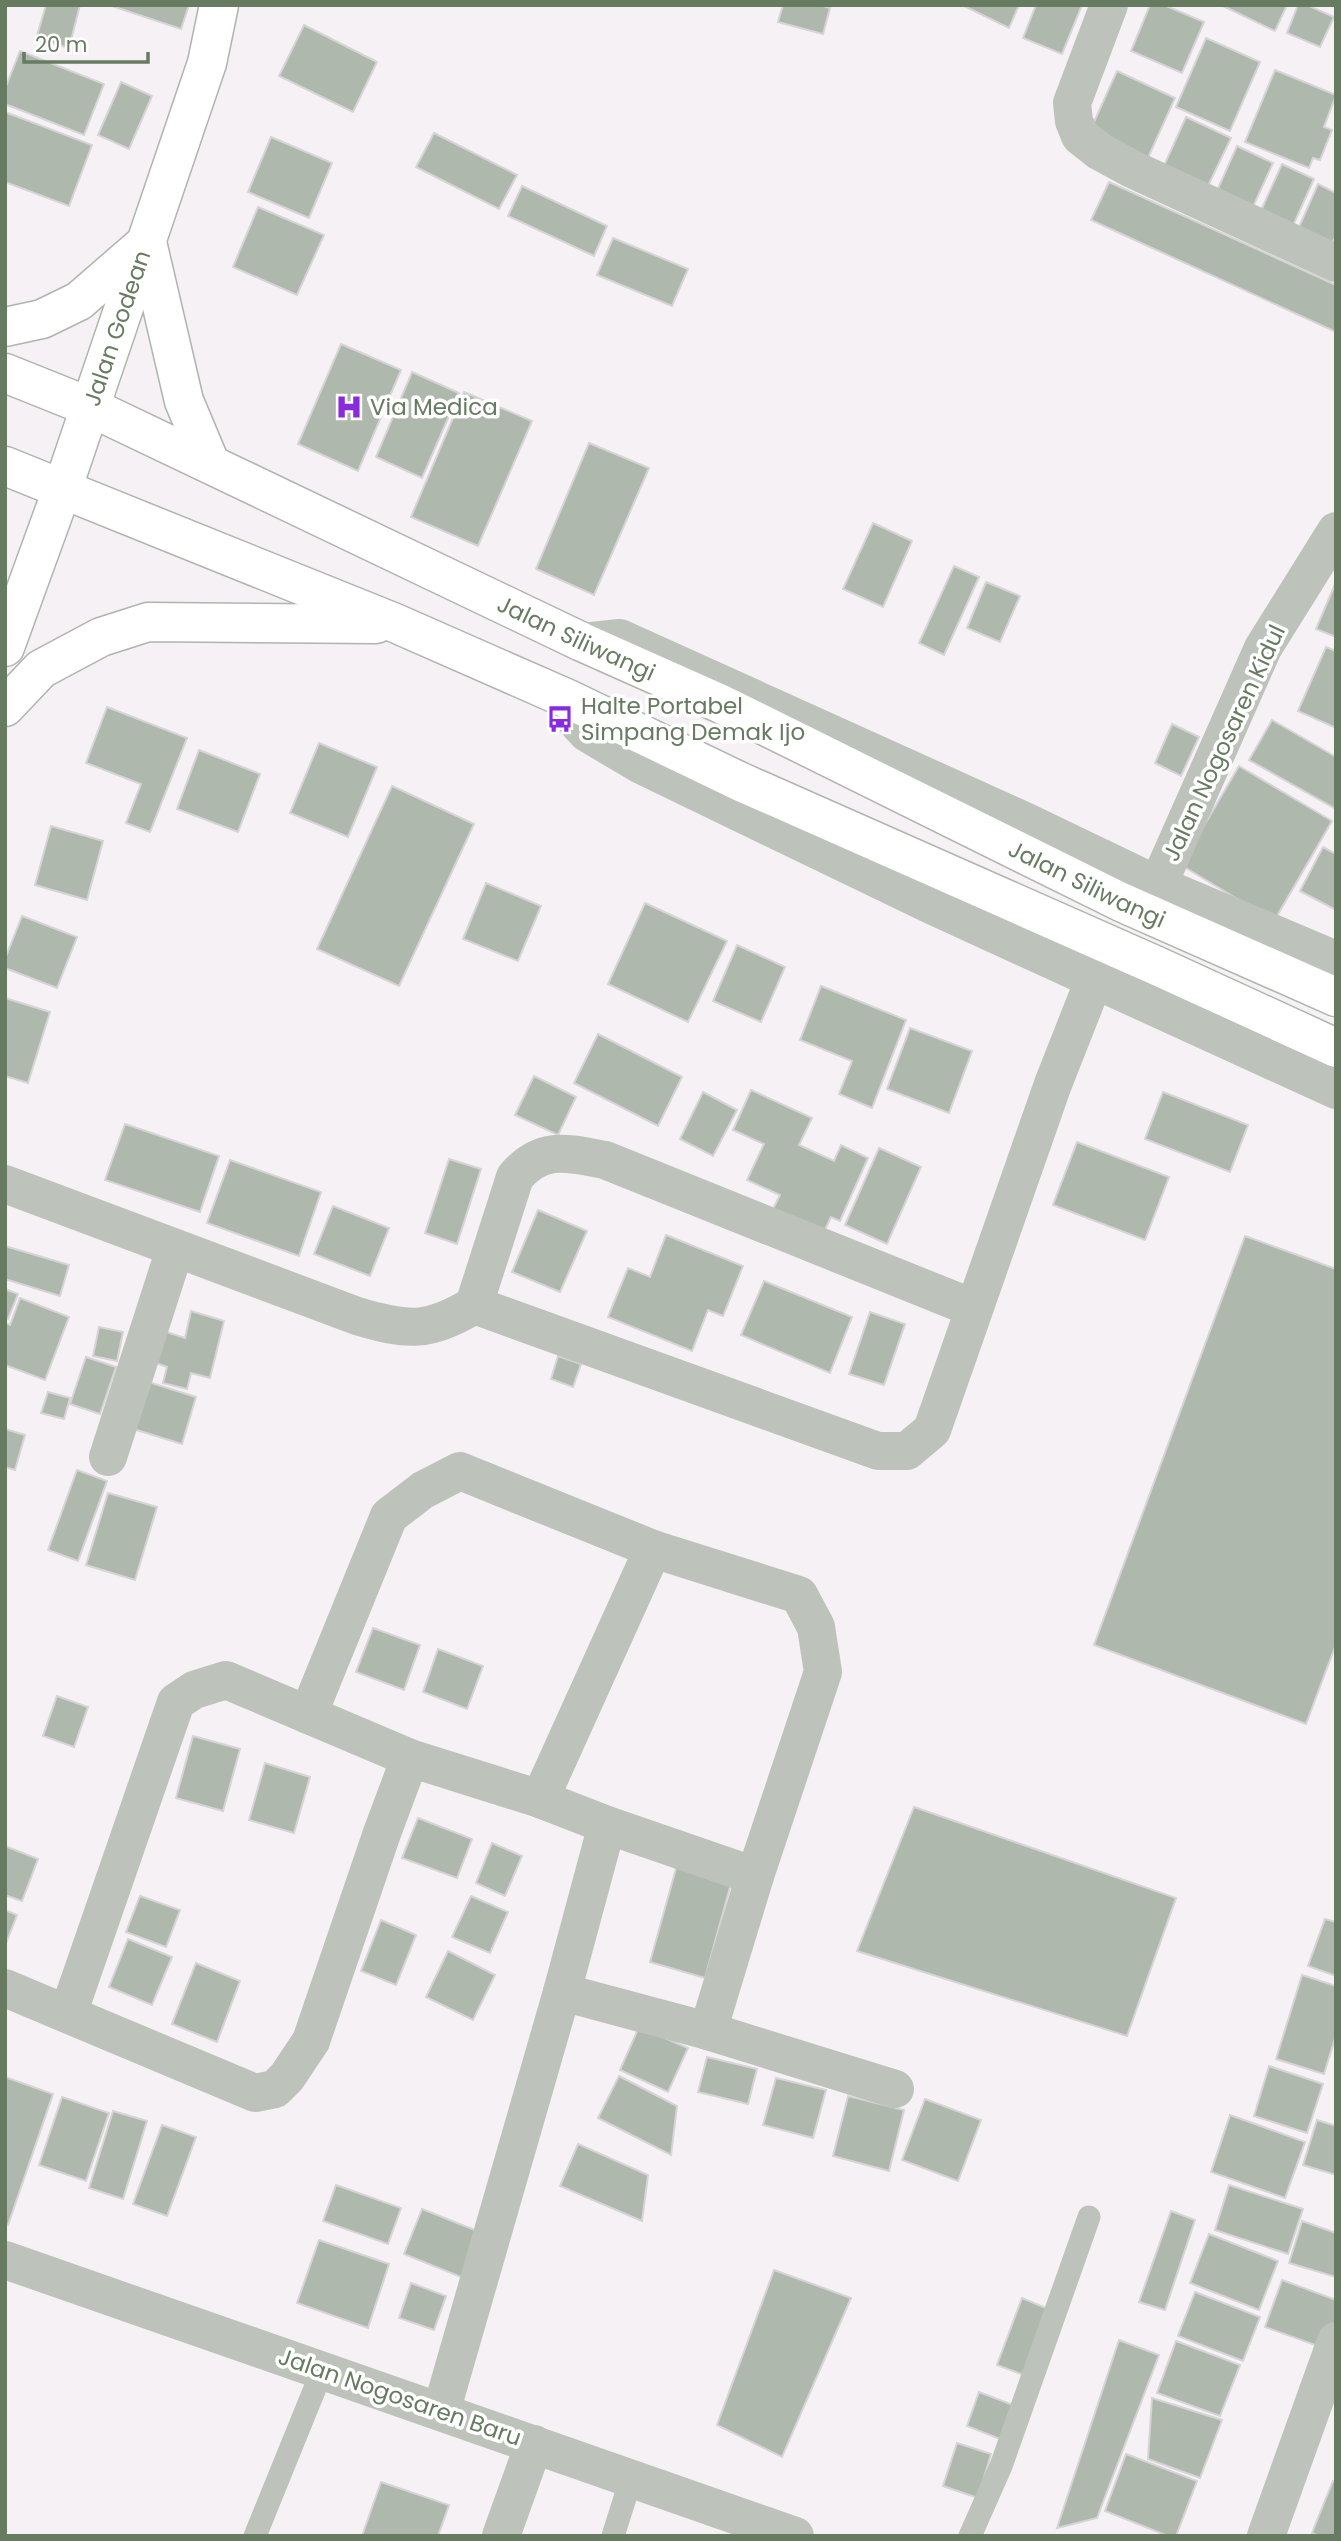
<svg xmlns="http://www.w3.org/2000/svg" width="1341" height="2541" viewBox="0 0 1341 2541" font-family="Poppins,sans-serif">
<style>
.building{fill:#afb8ac;stroke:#d6d4d6;stroke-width:2}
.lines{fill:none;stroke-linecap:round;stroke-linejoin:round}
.primary-casing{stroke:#afb6ad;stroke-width:41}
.trunk-casing{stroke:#afb5ad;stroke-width:41}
.service{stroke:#bdc3bb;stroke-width:23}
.minor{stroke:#bdc3bb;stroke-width:38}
.tertiary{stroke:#bdc3bb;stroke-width:38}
.primary{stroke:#fff;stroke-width:38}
.trunk{stroke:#fff;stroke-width:38}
.labels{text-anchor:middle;stroke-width:7;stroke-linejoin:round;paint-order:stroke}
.street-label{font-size:23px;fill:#677b61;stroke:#fff}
.poi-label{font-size:23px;fill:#677b61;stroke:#fff;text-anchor:start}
</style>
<rect width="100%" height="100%" fill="#f5f1f4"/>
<g class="building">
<path d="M46,5H80L69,48L36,39Z"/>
<path d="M109,5H189L181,29Z"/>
<path d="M783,5H820L830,8L823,34L778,22Z"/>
<path d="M962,5H1019L1009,28Z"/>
<path d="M1036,5H1082L1062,54L1023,38Z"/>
<path d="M1150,5H1164L1204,22L1182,73L1131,51Z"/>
<path d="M1221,5H1287L1275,31Z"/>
<path d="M1298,5H1307L1334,17L1320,47L1287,33Z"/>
<path d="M304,25L377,62L353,112L279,76Z"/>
<path d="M1206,38L1260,62L1230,131L1176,107Z"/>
<path d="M20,51L104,84L84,135L5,104V89Z"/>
<path d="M1275,70L1336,95L1324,127L1332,130L1320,160L1313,158L1309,168L1245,142Z"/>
<path d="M1117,71L1175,98L1147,160L1089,133Z"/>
<path d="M121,82L152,96L129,149L98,135Z"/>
<path d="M5,112L92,145L69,206L5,182Z"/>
<path d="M1186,117L1231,138L1207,188L1163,168Z"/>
<path d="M434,133L517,175L499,209L416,167Z"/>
<path d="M271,137L332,163L309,218L248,192Z"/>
<path d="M1237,146L1273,163L1252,209L1216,193Z"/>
<path d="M1282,164L1314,179L1291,230L1259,215Z"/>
<path d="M1109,182L1336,285V332L1091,220Z"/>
<path d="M1318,184L1336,193V235L1329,251L1295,236Z"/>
<path d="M522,186L607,226L594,256L508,216Z"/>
<path d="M258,207L324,235L297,295L233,267Z"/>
<path d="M613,238L688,269L672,306L597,275Z"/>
<path d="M341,344L401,370L358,471L298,444Z"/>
<path d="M412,372L459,393L422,478L376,457Z"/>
<path d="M464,392L532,421L478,546L411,517Z"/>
<path d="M589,443L649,468L594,595L536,569Z"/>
<path d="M873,523L912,541L883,607L843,589Z"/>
<path d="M954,566L979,577L944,655L919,643Z"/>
<path d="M986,582L1020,596L1000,642L967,628Z"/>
<path d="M1336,582V637L1316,629Z"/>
<path d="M1326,647L1336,651V728L1298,711Z"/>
<path d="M107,707L187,738L150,832L126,823L141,784L86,763Z"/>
<path d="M1272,720L1336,757V809L1249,760Z"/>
<path d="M1172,724L1199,737L1181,776L1155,763Z"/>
<path d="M319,743L377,767L348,837L290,813Z"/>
<path d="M199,750L260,774L238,832L177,809Z"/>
<path d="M1239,766L1332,821L1274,921L1181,865Z"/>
<path d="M392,786L474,824L399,986L317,949Z"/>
<path d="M51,826L103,841L87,900L35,885Z"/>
<path d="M1323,847L1336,854V910L1300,891Z"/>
<path d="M486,883L541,906L518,961L463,939Z"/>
<path d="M645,903L727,941L688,1022L608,984Z"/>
<path d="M22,916L77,937L57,988L5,968V959Z"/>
<path d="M737,945L785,967L761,1022L713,1001Z"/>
<path d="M821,986L906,1020L872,1108L839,1094L852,1061L800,1040Z"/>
<path d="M5,998L50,1012L28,1083L5,1076Z"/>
<path d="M910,1028L972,1051L949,1113L887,1089Z"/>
<path d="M598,1034L682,1077L658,1126L574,1083Z"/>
<path d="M534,1076L576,1097L558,1135L515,1115Z"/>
<path d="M751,1090L812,1118L799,1145L834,1161L841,1145L868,1158L840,1221L831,1217L820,1240L769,1217L780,1195L747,1180L764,1144L733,1130Z"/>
<path d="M703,1092L737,1110L713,1156L680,1139Z"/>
<path d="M1163,1092L1248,1125L1230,1172L1145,1139Z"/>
<path d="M125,1124L219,1156L200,1212L105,1180Z"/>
<path d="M1077,1142L1169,1177L1145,1240L1053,1205Z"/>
<path d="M879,1148L921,1167L887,1244L845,1225Z"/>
<path d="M449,1159L481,1169L457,1244L425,1233Z"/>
<path d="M230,1160L321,1192L299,1256L207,1223Z"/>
<path d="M333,1206L389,1228L370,1276L314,1254Z"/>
<path d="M538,1210L587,1231L560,1292L512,1272Z"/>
<path d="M666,1235L743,1266L723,1316L708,1310L692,1351L608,1317L628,1268L650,1277Z"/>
<path d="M1245,1236L1336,1269V1644L1306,1724L1094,1645Z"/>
<path d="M5,1246L69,1265L60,1296L5,1279Z"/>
<path d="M764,1281L852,1317L830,1373L741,1335Z"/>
<path d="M5,1289L18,1294L8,1319L5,1318Z"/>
<path d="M20,1298L69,1317L45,1380L5,1365V1323L10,1325Z"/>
<path d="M191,1311L224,1321L210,1378L191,1373L187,1389L163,1383L167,1367L150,1361L160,1330L185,1338Z"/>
<path d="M870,1312L905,1324L884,1385L849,1374Z"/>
<path d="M99,1327L123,1332L117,1361L93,1356Z"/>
<path d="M558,1356L581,1364L573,1387L551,1379Z"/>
<path d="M86,1357L116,1367L100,1414L70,1404Z"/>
<path d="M142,1380L196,1397L182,1444L127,1427Z"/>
<path d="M48,1392L70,1398L64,1419L41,1413Z"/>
<path d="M5,1429L25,1435L15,1470L5,1467Z"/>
<path d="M77,1470L107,1481L78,1561L48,1550Z"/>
<path d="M108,1493L157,1507L135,1580L86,1565Z"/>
<path d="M373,1628L420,1645L404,1690L356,1672Z"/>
<path d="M438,1649L483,1666L467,1709L423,1692Z"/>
<path d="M57,1696L88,1707L74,1747L43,1736Z"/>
<path d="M193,1736L240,1749L223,1811L176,1798Z"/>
<path d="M265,1763L310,1777L294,1833L249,1820Z"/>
<path d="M914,1807L1176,1898L1127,2036L857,1951Z"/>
<path d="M418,1818L472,1839L457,1878L402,1858Z"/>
<path d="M492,1843L522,1856L505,1896L476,1883Z"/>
<path d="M5,1846L38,1859L22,1901L5,1895Z"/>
<path d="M677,1865L732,1880L705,1978L650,1962Z"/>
<path d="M140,1896L180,1910L166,1947L126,1932Z"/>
<path d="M471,1896L508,1912L490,1953L452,1937Z"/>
<path d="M5,1910L17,1915L5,1946Z"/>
<path d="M1325,1919L1336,1922V1976L1308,1966Z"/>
<path d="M381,1920L416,1935L396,1985L361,1971Z"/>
<path d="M128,1939L172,1957L152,2005L109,1987Z"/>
<path d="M448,1951L495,1975L473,2020L426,1997Z"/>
<path d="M196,1963L240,1981L217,2042L172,2024Z"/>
<path d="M1302,1975L1336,1986V2035L1324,2074L1276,2059Z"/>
<path d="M639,2027L688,2048L668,2092L620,2070Z"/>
<path d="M707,2057L757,2069L748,2104L698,2092Z"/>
<path d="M1269,2066L1323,2084L1307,2133L1254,2116Z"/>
<path d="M619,2076L677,2106L671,2155L598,2118Z"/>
<path d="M5,2077L53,2094L8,2225L5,2224Z"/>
<path d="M776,2078L826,2090L813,2138L763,2125Z"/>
<path d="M848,2096L904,2110L889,2171L833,2156Z"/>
<path d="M62,2097L109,2113L86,2181L39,2165Z"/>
<path d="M925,2099L981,2120L958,2181L902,2160Z"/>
<path d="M113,2111L147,2121L123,2199L89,2188Z"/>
<path d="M1230,2115L1305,2142L1285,2198L1211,2172Z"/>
<path d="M1317,2120L1336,2126V2175L1303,2165Z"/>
<path d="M162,2125L196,2137L167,2216L133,2204Z"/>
<path d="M578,2144L648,2175L642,2221L560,2186Z"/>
<path d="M336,2185L401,2208L388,2244L323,2221Z"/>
<path d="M1229,2185L1303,2209L1288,2254L1215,2230Z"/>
<path d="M422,2209L485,2234L466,2279L404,2254Z"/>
<path d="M1171,2211L1195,2220L1165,2310L1139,2302Z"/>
<path d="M1302,2221L1336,2233V2277L1289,2263Z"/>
<path d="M1209,2234L1278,2261L1259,2310L1190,2283Z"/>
<path d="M319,2240L389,2264L368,2328L297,2303Z"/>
<path d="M774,2270L851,2298L782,2457L717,2425Z"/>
<path d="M1282,2280L1336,2300V2330L1329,2350L1265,2327Z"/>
<path d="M411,2283L446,2296L434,2330L399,2318Z"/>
<path d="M1195,2292L1260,2317L1243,2361L1178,2336Z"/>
<path d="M1022,2298L1053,2311L1029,2377L997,2365Z"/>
<path d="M1119,2340L1159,2355L1097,2518L1057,2528Z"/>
<path d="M1176,2341L1240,2365L1220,2416L1157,2393Z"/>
<path d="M979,2392L1013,2405L1000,2439L967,2426Z"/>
<path d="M1152,2398L1222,2420L1200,2478L1148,2459Z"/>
<path d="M957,2443L991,2454L978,2498L943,2486Z"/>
<path d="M1126,2454L1197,2481L1176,2536H1168L1105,2511Z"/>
<path d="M1333,2481L1336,2482V2536H1319L1312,2533Z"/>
<path d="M381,2482L449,2505L438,2536H362Z"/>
</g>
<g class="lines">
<defs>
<g id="primary">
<path id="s1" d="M5,647L62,490L207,63L219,5"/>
</g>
<g id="trunk">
<path d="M5,327L42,319L79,301L147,242L184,401L210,463"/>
<path id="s2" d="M5,373L90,407L582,642L719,703L1121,902L1336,997"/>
<path d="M5,466L395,623L568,699L741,782L1157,966L1336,1048"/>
<path d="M5,707L41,669L101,637L148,622L376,624"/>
</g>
</defs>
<use href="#primary" class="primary-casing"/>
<use href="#trunk" class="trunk-casing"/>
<g class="service">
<path d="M255,2536L322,2371"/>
<path d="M613,2536L631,2479"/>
<path d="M970,2536L1001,2466L1089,2217"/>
</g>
<g class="minor">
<path d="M1109,5L1072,103L1074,121L1080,136L1099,151L1132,169L1336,263"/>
<path d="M1158,885L1263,648L1336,531"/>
<path d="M5,1184L357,1316C407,1331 429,1333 474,1305L515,1177C542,1145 567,1153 605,1160L973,1308"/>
<path d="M474,1305L878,1451H907L932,1430L1053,1084L1094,980"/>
<path d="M108,1457L175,1249"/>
<path d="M308,1715L389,1516L423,1490L460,1471L653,1549L799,1595L816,1627L823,1672L755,1876L708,2031"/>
<path d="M540,1799L653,1549"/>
<path d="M5,1988L255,2093L275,2089L287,2077L311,2041L382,1833L410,1758"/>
<path d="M562,1992L708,2031L895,2089"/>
<path d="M68,2014L176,1702L194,1690L226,1680L410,1758L540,1799L607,1825L755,1876"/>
<path d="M5,2260L795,2536"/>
<path d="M441,2412L562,1992L607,1825"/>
<path d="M501,2536L534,2444"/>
<path d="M1266,2536L1336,2341"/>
</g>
<g class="tertiary">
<path d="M582,642L620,638L1029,823L1158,885L1336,960"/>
<path d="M568,699L577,722L587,733L641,765L931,905L1336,1090"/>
</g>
<use href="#primary" class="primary"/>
<use href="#trunk" class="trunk"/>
</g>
<defs>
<symbol id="hospital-bare" viewBox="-9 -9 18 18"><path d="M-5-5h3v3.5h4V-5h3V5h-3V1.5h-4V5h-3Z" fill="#892adc" stroke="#fff" stroke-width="2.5" paint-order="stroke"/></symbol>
<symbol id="bus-bare" viewBox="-9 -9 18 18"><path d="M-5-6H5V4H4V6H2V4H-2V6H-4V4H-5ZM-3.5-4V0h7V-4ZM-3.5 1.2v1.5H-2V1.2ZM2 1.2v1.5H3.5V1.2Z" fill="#892adc" stroke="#fff" stroke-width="2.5" paint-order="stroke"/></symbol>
</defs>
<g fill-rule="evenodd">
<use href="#hospital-bare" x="330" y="388" width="38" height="38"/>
<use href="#bus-bare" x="541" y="700" width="38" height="38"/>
</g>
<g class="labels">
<g class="street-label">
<text dy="8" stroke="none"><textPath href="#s1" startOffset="338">Jalan Godean</textPath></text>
<text dy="8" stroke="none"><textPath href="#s2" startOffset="630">Jalan Siliwangi</textPath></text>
<text transform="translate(1224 743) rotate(-65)" y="8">Jalan Nogosaren Kidul</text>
<text dy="8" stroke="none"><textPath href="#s2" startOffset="1197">Jalan Siliwangi</textPath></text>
<text transform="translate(400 2397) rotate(19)" y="8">Jalan Nogosaren Baru</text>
</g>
<g class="poi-label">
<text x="370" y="415">Via Medica</text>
<text x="581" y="714">Halte Portabel<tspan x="581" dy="26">Simpang Demak Ijo</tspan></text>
</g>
</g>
<rect width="1341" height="2541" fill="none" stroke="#677b61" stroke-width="14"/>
<path d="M24 52v10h124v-10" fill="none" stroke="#677b61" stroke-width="3.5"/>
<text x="35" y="52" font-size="21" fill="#677b61" stroke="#ffffff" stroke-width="5" paint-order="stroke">20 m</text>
</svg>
